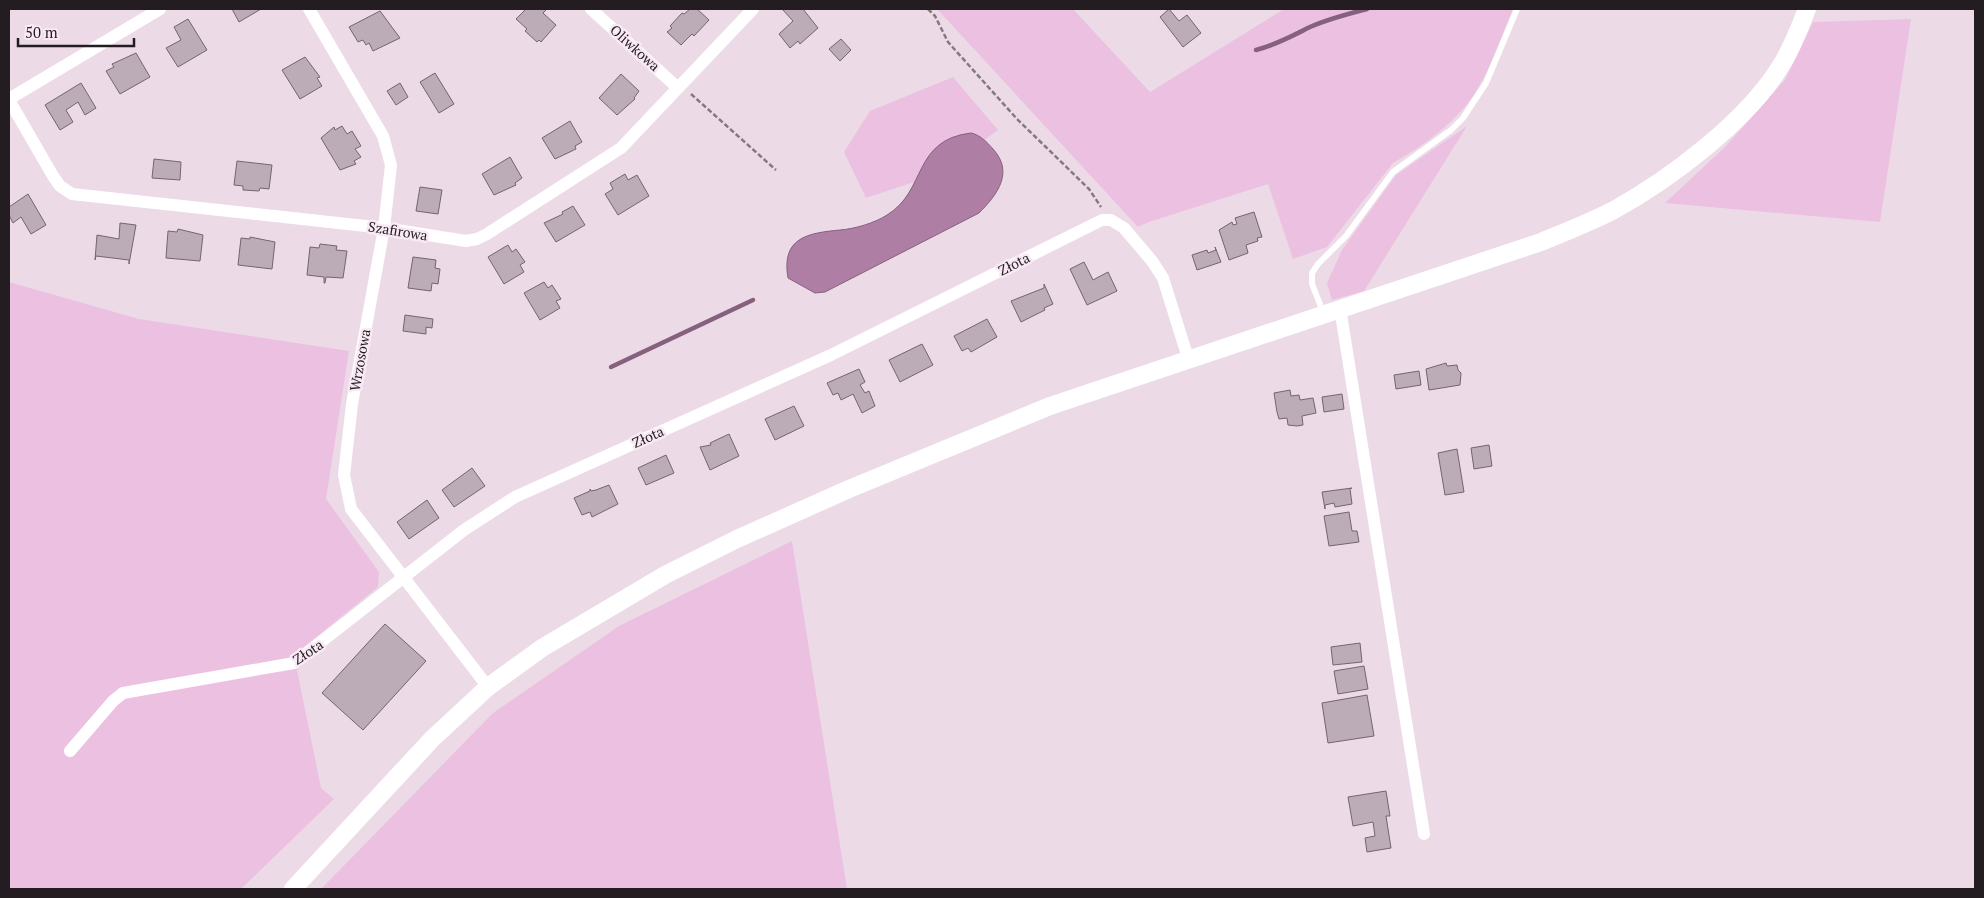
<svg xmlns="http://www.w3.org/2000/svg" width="1984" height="898" viewBox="0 0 1984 898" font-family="'PT Serif',serif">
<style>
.green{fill:#ecc0e1}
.water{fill:#af7ea4;stroke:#85617d}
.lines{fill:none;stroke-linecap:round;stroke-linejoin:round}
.stream{stroke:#85617d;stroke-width:4.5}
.building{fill:#bcacb8;stroke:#73656f}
.path{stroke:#847981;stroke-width:2.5;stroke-dasharray:5 2.5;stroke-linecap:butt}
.lane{stroke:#fff;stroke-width:6}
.street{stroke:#fff;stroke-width:12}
.secondary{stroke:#fff;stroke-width:18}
.labels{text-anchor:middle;stroke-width:5;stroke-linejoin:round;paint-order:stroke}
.street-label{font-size:14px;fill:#231d22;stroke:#f9e9f5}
</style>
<rect width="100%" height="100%" fill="#ecdbe7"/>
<g class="green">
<path d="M937,9H1073L1150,92L1284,9H1513C1500,40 1489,75 1468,103C1449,127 1420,148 1393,163L1327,247L1293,259L1268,184L1149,222L1138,227Z"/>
<path d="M1911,19L1880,222L1665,203L1725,147L1785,80L1813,22Z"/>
<path d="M953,77L998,130L938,174L866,198L844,152L870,111Z"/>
<path d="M1467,126L1364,291L1332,300L1327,283L1342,250L1396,175Z"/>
<path d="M9,282L139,319L349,351L326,499L379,572L378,587L294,655L321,788L334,799L241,889H9Z"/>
<path d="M792,541L847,889H321L493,713L619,626Z"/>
</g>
<path class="water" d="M971,133C980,135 987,142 993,149C1014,172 998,194 979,213L825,292L815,293L788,278C781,238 807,233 840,230C854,229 875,223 887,215C927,191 912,140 971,133Z"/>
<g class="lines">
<g class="stream">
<path d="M1256,50C1276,45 1292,36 1310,27C1328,19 1348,14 1367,9"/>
<path d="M611,367L753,300"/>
</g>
</g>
<g class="building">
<path d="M232,9H261L239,22Z"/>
<path d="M526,9H547L543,13L556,25L541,42L539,40L537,42L525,31L527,29L516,19Z"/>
<path d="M690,9H697L709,20L694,36L692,34L681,45L667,32L672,28L670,26L682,13L684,14Z"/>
<path d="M785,9H803L818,28L800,44L798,41L790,48L779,34L793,21L783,10Z"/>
<path d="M1169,9L1179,21L1187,15L1201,33L1183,47L1160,17Z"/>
<path d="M380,11L400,38L373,51L369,43L366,45L363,40L358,42L349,27Z"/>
<path d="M188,19L207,50L178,67L166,48L181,40L174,27Z"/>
<path d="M841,39L851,50L840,61L829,49Z"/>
<path d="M136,53L150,77L120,94L106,71L114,67L112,64Z"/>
<path d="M305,57L320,77L317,78L322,86L300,99L282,70Z"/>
<path d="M435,73L454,104L439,113L420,82Z"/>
<path d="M621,74L639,91L634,98L635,99L617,115L599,98Z"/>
<path d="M81,83L96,108L85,115L78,102L66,110L73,122L60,130L45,105Z"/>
<path d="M400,83L408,97L396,105L387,91Z"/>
<path d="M570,121L582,142L575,146L576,149L555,159L542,138Z"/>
<path d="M342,126L347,134L352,131L361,146L355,149L361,157L354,161L356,164L340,170L321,138L334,127L335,130Z"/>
<path d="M510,157L522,178L515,183L516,185L494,195L482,174Z"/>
<path d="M154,159L181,162L180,180L152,178Z"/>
<path d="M237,161L272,165L269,189L260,188L259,191L243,190V186L234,185Z"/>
<path d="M625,174L628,180L637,175L649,196L618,215L605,194L613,189L610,183Z"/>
<path d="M420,187L442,190L438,214L416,211Z"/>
<path d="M28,194L46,225L31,234L21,217L13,223L9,215V207Z"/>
<path d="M573,206L585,225L556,242L544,223L563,214L562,212Z"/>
<path d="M1254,212L1262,237L1257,238L1258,241L1246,245L1248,253L1229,260L1219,230L1232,222L1233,225L1237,224L1235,218Z"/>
<path d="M120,223L136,225L129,264V260L96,256L95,260L97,235L119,239Z"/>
<path d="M178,229L203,235L200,261L166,258L168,231L177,232Z"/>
<path d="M250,237L275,242L272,269L238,265L241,238L250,239Z"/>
<path d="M320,244L337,246L336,250L347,251L343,278L326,277L325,283H324V277L307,275L310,247L319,248Z"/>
<path d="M508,245L512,252L516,249L525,262L520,265L524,272L504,284L488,257Z"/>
<path d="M1215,247L1221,262L1197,270L1192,255L1207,250L1208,253L1216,250Z"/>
<path d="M413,257L436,260L435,268L440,269L438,284L432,283L431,291L408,288Z"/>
<path d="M1084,262L1093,280L1108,272L1117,291L1087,305L1070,269Z"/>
<path d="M544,282L548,288L552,285L561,299L556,301L560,308L540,320L524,293Z"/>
<path d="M1044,284L1053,304L1044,308L1045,310L1021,322L1011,301L1044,288Z"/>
<path d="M405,315L433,319L432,328L426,327V334L403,331Z"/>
<path d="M987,319L997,337L971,352L968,348L962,351L954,336Z"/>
<path d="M922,344L933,365L900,382L889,360Z"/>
<path d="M1446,363L1447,366L1457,365L1458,370L1461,373L1460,385L1429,390L1426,369Z"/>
<path d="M859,369L865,382L860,385L865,393L869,391L875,406L862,413L853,394L841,400L838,393L833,395L827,383Z"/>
<path d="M1419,371L1421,385L1396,389L1394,375Z"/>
<path d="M1290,390L1291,396L1299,395L1300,400L1313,398L1316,413L1302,416L1303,425L1297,426L1288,425L1287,418L1279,419L1277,412L1274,393Z"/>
<path d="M1342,394L1344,409L1324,412L1322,397Z"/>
<path d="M794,406L804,426L775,440L765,419Z"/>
<path d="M729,434L739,456L710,470L700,447L711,445L710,443Z"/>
<path d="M1489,445L1492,466L1474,469L1471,448Z"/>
<path d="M1457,449L1464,492L1445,495L1438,453Z"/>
<path d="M666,455L674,473L646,485L638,468Z"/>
<path d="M472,468L485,486L454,507L442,490Z"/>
<path d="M609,485L618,504L592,517L590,512L582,515L574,498L590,491V489L591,491L596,490Z"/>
<path d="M1352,488L1350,489L1352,504L1335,507L1334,503L1325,505V509L1322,492Z"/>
<path d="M427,500L439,518L409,539L397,522Z"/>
<path d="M1349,512L1352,531H1357L1359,542L1329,546L1324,516Z"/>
<path d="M385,624L426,661L363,730L322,693Z"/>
<path d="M1360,643L1362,662L1333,665L1331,647Z"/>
<path d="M1364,666L1368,689L1338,694L1334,671Z"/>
<path d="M1367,695L1374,736L1328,743L1322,703Z"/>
<path d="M1386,791L1390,816H1386L1391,848L1367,852L1365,838L1375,836L1373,822L1353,826L1348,797Z"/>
</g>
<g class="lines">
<g class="path">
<path d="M928,9L935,16L948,42L1017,119L1089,189L1101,207"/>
<path d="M691,94L776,170"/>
</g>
<path class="lane" d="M1323,312L1312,284V273L1318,264L1346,236L1393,172L1451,130L1463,118L1486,83L1517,9"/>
<g class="street">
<path d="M309,9L383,136L391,165L384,228L352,404L344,475L351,509L488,687"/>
<path d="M591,9L678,88"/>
<path d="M9,99L160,9"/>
<path d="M9,100L53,176L60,186L72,194L384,228L466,241L477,239L487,234L621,148L753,9"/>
<path d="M1340,308L1424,834"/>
<path d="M70,751L113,701L123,693L294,663L464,530L515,497L831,355L1102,220H1111L1124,228L1152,261L1163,278L1188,358"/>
</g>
<path class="secondary" d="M293,889L432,739L488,687L542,648L665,575L737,539L849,489L1050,406L1541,242C1565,232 1591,222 1614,210C1670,179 1746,122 1780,67C1792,49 1799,29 1807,9"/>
</g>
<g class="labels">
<g class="street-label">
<text transform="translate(635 48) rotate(42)" y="5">Oliwkowa</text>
<text transform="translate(398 231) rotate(9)" y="5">Szafirowa</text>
<text transform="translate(1014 264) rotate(-27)" y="5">Złota</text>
<text transform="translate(360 360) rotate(-80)" y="5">Wrzosowa</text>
<text transform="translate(648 437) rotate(-24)" y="5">Złota</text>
<text transform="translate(308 652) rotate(-33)" y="5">Złota</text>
</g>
</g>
<rect width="1984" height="898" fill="none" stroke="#231d22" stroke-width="20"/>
<path d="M18 38v8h116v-8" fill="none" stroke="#231d22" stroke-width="2.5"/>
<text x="25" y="38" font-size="15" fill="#231d22" stroke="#f9e9f5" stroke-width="4" paint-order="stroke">50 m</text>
</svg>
